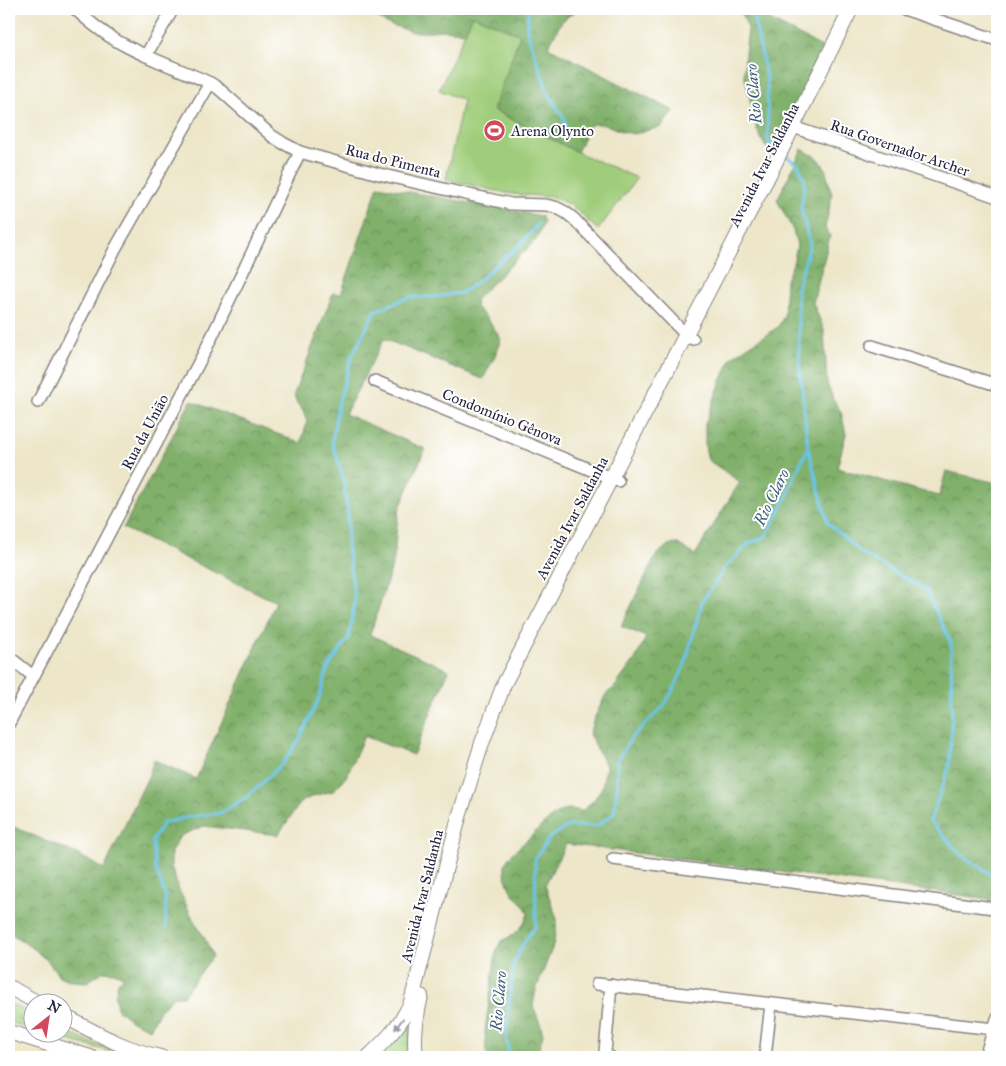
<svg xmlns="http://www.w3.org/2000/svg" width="1006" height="1066" viewBox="0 0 1006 1066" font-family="'IM FELL Great Primer',serif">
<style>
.grass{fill:url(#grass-tufts);stroke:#61785b}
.forest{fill:url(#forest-crowns);stroke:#516953}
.pitch{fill:#a0cd7b;stroke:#61785b}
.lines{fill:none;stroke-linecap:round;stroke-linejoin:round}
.stream{stroke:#6ac5e7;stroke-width:3}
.minor-casing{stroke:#888482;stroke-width:14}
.major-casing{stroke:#888482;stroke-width:16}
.minor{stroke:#fff;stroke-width:11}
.major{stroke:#fff;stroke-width:14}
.oneway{fill:#9c9ca7}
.labels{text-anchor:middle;stroke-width:4;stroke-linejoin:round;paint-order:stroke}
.poi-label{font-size:15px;fill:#22223b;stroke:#fff;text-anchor:start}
.street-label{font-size:15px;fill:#22223b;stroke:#fff}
.water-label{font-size:16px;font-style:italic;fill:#3b5b77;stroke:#fff}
</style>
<defs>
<pattern id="grass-tufts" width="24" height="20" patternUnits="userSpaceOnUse" patternTransform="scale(1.25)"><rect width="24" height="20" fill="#a0cd7b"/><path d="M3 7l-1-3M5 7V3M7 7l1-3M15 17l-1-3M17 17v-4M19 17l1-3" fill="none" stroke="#8ab06b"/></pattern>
<pattern id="forest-crowns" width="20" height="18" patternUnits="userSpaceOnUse" patternTransform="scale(1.25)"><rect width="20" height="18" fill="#80b06b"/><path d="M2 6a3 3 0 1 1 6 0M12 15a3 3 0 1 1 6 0" fill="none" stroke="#688f59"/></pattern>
</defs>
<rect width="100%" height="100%" fill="#fff"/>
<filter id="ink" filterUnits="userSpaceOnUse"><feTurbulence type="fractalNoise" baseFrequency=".02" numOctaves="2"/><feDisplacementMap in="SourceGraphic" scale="10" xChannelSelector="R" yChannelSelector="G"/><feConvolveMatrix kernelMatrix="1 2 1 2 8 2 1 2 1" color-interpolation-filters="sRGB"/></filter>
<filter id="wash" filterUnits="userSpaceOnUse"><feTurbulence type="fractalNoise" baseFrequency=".0096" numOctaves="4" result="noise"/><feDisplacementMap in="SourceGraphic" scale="20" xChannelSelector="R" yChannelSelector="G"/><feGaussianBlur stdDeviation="1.12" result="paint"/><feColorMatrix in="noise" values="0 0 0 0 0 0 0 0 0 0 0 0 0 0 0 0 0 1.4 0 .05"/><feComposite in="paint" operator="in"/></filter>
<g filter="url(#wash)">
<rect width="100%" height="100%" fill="#ede6c9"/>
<g class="grass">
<path d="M9,1003L32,1014V1030L9,1022Z"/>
<path d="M411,1016V1057H375Z"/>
<path d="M63,1030L87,1041L128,1054L126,1056L46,1034H62Z"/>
</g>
<g class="forest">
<path d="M379,9H578L562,21L548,47L674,111L661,127L634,134L621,131L604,124H595L590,125L577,152L492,109L520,35L473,15L465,32L440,30L425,32H412L386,23L376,17Z"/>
<path d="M739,9H771L770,20L822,47L775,154L765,146L757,130L744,74L745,54L748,28Z"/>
<path d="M802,149L819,159L825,168L832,195L825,228L830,236L813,303L824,330L827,383L833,399L841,412L846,434L837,468L939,496L946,471L997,483V900L566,844L545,885L557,919L556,929L553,946L536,990L533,1005L541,1026L543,1035L536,1057H488L486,1052L485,1031L496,952L501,941C516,934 522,930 528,914C524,902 521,904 514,895C509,889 505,879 505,870C504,866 507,860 510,856C515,850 521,846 527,840C538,830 549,817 563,810C569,808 576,810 582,811L594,800L602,787L606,766L589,734L594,719L606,694L614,688L636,658L646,637L621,626L656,556L668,545L678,544L695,555L740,482L708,460L705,446V424L721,381L732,357L778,327L784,316L786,280L793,264L797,245L793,230L777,200Z"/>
<path d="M378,186L541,216L544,222L536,240L475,300L476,307L486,317L501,339L494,358L483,379L384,339L345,414L425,449L399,510L396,534L394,560L370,635L449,670L413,755L364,736L346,777L333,791L313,796L301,802L278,835L204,826L180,836L171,852V866L179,890L193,919L205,939L213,956L183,996H174L160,1010L150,1029L132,1021L117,1009L115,996L118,982L124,977L114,972L104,971L87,982L71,981L59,976L48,961L32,948L12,934L9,930V825L77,854L104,869L148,777L154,760L196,779L276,602L123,528L191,401L301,443L307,422L303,411L296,402L294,394L333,293L341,294Z"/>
</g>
<path class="pitch" d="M473,15L520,35L493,110L577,152L637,178L598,230C588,222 579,210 568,204C549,193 527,197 507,193C486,189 466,184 446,179L463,100L439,90Z"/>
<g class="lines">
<g class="stream">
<path d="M528,9L527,31L548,93L564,118L567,137"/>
<path d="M752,9L767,80L768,142L778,149"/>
<path d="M808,448L828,523L864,555L926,590L951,643L952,716L949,768L930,821L961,855L997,878"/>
<path d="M166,928L165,895L155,868L152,841L163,823L188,817L220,813L248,796L282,764L299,740L319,698L328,668L349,637L355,600L347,545L348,517L344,481L332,442L338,405L351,358L375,311L409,297H434L461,293L481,279L497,264L521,244L538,224"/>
<path d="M510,1057L506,1036L513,966L524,942L536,926L535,859L549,838L568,826H597L614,813L617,789V761L631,738L663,707L675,687L685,664L702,602L725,568L748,544L765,537L786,499L793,479L808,448L800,370L797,288L810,245L801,208L805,180L798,165L783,153"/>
</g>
</g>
</g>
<g filter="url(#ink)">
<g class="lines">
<defs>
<g id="minor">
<path d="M75,9C86,19 98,29 112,38C142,57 178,68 210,83L218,88L272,136L283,143L300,152L379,174L474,196L511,204L546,205L555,207L565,212L574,219L686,335L693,339"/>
<path d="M904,9L997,40"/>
<path d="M146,55L173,9"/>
<path d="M793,127L997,197"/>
<path d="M872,346L997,385"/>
<path d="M375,381L618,481"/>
<path d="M38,402L115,249L210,83"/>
<path d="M9,657L33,676"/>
<path d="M9,723L205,351L300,152"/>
<path d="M613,859L994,908L997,910"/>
<path d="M597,984L994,1029"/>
<path d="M610,1057L607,1056L605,1052L611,985"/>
<path d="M765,1057L771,1004"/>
<path d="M985,1057L997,1019"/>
</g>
<g id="major">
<path d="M9,987L40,1004"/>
<path d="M62,1015C94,1032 125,1050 161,1057"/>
<path d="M9,1032L90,1057"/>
<path d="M368,1057C385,1041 402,1024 411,1002L459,817L482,743L504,684L774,165L851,9"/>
<path d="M416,1057C413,1036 416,1017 421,996"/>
</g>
</defs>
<use href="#minor" class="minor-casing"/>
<use href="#major" class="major-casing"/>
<use href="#minor" class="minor"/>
<use href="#major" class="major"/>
</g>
<defs><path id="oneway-solid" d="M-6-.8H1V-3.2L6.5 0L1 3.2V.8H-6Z" transform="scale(1.25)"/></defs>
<use class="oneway" href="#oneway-solid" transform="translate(399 1024) rotate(126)"/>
</g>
<defs>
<symbol id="stadium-disc" viewBox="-11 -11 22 22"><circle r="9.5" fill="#d1495b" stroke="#fff"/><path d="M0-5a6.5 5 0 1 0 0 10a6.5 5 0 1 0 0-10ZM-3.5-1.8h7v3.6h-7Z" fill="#fff"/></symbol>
</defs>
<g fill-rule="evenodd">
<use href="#stadium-disc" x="482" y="118" width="25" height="25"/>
</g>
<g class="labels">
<g class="poi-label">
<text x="511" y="136">Arena Olynto</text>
</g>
<g class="street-label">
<text transform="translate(900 148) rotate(19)" y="5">Rua Governador Archer</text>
<text transform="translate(393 161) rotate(14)" y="5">Rua do Pimenta</text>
<text transform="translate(764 165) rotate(-63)" y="5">Avenida Ivar Saldanha</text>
<text transform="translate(502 417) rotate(22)" y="5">Condomínio Gênova</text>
<text transform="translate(145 432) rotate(-62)" y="5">Rua da União</text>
<text transform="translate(572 518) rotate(-62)" y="5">Avenida Ivar Saldanha</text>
<text transform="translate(422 896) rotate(-76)" y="5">Avenida Ivar Saldanha</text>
</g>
<g class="water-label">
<text transform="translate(753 94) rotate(-95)" y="6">Rio Claro</text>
<text transform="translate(771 497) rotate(-64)" y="6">Rio Claro</text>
<text transform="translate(498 1001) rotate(-85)" y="6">Rio Claro</text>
</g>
</g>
<rect width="1006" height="1066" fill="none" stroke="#fff" stroke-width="30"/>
<g transform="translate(48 1018) rotate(30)"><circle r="24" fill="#ffffff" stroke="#a7a7b1"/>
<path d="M0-4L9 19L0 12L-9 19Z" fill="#d1495b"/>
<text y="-8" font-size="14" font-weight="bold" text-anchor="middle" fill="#22223b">N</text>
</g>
</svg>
